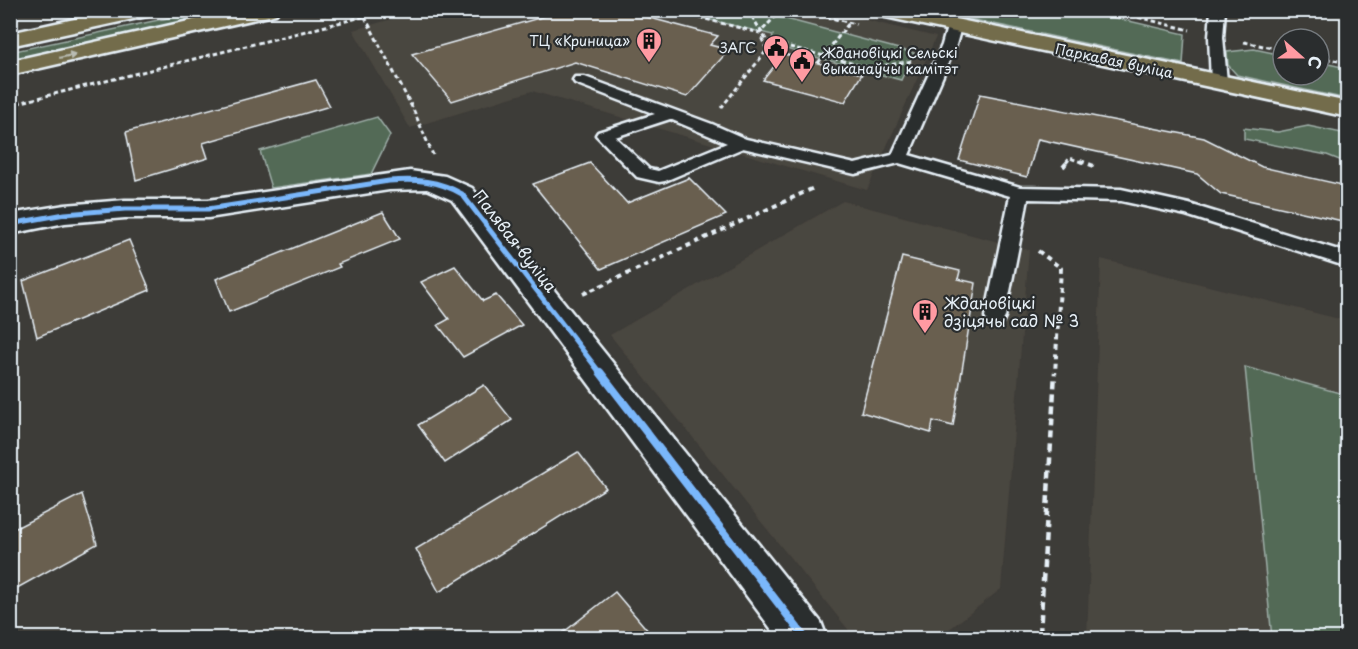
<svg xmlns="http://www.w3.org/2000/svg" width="1358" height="649" viewBox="0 0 1358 649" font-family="'Playpen Sans',sans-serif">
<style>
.built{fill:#4a463f}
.green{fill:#536b57;stroke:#9eaea8;stroke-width:1.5}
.building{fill:#695e50;stroke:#e8f1f8;stroke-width:1.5}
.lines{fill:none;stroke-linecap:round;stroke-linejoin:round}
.service-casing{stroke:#e8f1f8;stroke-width:5}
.minor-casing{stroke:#e8f1f8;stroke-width:5}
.primary-casing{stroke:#e8f1f8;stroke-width:5}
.trunk-casing{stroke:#e8f1f8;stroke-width:5}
.path-far2{stroke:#e8f1f8;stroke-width:3;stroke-dasharray:4.5 3;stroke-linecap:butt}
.path-far1{stroke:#e8f1f8;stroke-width:4;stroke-dasharray:5 4.5;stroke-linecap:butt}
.path{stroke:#e8f1f8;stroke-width:4.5;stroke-dasharray:8 5;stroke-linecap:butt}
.service{fill:#2a2d2e;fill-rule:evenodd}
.minor{fill:#2a2d2e;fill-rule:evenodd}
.primary{fill:#736c4b;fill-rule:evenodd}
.trunk{fill:#736c4b;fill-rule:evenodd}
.cycleway-far1-casing{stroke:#2a2d2e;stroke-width:9}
.cycleway-casing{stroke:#2a2d2e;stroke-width:11}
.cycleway-far1{stroke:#7ab7fb;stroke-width:5}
.cycleway{stroke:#7ab7fb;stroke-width:8}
.oneway{fill:#b9bcb3}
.labels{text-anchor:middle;stroke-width:4.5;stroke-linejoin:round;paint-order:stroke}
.far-poi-label{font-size:14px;fill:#e8f1f8;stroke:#2a2d2e;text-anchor:end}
.far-street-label{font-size:14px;fill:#e8f1f8;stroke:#2a2d2e}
.street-label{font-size:16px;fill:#e8f1f8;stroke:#2a2d2e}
.poi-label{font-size:16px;fill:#e8f1f8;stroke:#2a2d2e;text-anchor:start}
</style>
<rect width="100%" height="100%" fill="#3d3c38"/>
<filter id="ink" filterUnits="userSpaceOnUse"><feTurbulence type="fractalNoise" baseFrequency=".0167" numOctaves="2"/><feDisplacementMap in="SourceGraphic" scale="12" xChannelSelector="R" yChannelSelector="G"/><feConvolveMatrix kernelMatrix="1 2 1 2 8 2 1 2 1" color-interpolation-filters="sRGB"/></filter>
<g filter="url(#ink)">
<g class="built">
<path d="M424,10H825L936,37L867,190L532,91L410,128L353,30Z"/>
<path d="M843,201L1029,250L1001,589L938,638H855L610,335Z"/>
<path d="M1101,259L1347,321V638H1087Z"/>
</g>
<g class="green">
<path d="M200,11H231L11,60L10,52Z"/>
<path d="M673,11H756L914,53L901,80L771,45L773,35Z"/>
<path d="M932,11H1086L1185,34L1183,64Z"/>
<path d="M1254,49L1283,55V75H1319V62L1347,68V99L1237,75L1228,65L1227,52Z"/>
<path d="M377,117L390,135L371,174L271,188L260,151Z"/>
<path d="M1308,126L1347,134V163L1327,155L1244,139V128L1278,132Z"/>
<path d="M1245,367L1347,395V638H1272Z"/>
</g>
<g class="building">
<path d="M567,10H620L718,36L710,45L729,50L687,97L575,62L452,101L412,54Z"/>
<path d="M784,54L818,63L862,74L845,102L763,80Z"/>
<path d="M316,80L330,106L203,143L208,158L136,180L126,132Z"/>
<path d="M980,94L1204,138L1262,167L1347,186V222L1221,194L1197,174L1038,139L1027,177L959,160Z"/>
<path d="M590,163L627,203L689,178L726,215L601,269L533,184Z"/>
<path d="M383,212L400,239L338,264L340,267L229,312L216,279Z"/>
<path d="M129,240L150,290L37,337L23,281Z"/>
<path d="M902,257L960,271L958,279L976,283L953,426L933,421L931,433L861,412Z"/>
<path d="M455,266L483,301L496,295L522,325L463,357L438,325L449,319L421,282Z"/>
<path d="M484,385L512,420L445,463L418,425Z"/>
<path d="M578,452L606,488L439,592L416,549Z"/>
<path d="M82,494L97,544L10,592V531Z"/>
<path d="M615,592L655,639H555Z"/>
</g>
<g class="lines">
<defs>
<g id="service">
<path d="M1211,10H1225L1223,37L1227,82L1219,87L1211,82L1209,37Z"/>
<path d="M954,23L961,27L956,45L909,155L1020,187L1121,189L1189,204L1348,253V267L1186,215L1121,201L1028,199L1005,317L1002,323L995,325L988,323L985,317L1010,196L899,163L855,174L743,148L665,181L659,182L637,177L596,135L598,132L655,114L575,83L573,80L575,77H585L712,124L746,139L855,164L892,155L942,45L947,27ZM670,119L727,143L658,171L649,169L615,137Z"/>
</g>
<path id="minor" d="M410,171L445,176L472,188L821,622L827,638H778L452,200L427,189L389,190L208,218H125L65,223L10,234V214L65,205L125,200H208Z"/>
<path id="primary" d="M871,10H913L1348,102V117L881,16L874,14Z"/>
<g id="trunk">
<path d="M116,10H157L154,14L147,16L10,46V33Z"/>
<path d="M238,10H279L276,14L269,16L10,75V61Z"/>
</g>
</defs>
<use href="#service" class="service-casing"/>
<use href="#minor" class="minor-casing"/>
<use href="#primary" class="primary-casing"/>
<use href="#trunk" class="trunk-casing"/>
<g class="path-far2">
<path d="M670,10L760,33L781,10"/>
<path d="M748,10L767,41L870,68L912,61"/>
<path d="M797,10L856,24"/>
<path d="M1109,10L1190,30"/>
<path d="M365,17L413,109L433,155"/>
<path d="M1244,42L1283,50"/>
<path d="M1319,57L1348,63"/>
<path d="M818,63L849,23"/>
<path d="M10,105L390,10"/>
<path d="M721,108L767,50L761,37"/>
<path d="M1066,163L1070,158L1084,163"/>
</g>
<g class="path-far1">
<path d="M1080,161L1097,167"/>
<path d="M1063,167L1068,161"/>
<path d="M1038,251L1061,268L1055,374"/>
<path d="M583,294L816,187"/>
</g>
<path class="path" d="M1040,634L1055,372"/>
<use href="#service" class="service"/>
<use href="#minor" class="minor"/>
<use href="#primary" class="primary"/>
<use href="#trunk" class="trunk"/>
<defs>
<path id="cycleway-far1" d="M10,224L65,214L125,209H208L389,181C416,179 438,180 462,194L601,374"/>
<path id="cycleway" d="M600,372L805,638"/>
</defs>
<use href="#cycleway-far1" class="cycleway-far1-casing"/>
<use href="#cycleway" class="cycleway-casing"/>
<use href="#cycleway-far1" class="cycleway-far1"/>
<use href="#cycleway" class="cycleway"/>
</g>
<defs><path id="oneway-solid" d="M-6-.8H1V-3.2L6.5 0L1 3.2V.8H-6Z" transform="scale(1.5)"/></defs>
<use class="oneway" href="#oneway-solid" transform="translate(68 56) rotate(-12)"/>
</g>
<defs>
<symbol id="building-pin" viewBox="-11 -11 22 30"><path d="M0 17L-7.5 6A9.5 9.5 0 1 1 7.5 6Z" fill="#ff9aa2" stroke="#2a2d2e"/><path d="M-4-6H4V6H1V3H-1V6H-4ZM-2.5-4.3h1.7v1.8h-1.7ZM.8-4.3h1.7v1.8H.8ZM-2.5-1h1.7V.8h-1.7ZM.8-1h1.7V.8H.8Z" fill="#111"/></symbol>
<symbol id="civic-pin" viewBox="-11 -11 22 30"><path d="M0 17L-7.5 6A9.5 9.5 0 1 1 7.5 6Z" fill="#ff9aa2" stroke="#2a2d2e"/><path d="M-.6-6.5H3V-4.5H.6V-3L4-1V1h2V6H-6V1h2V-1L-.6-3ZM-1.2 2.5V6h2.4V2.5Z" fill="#111"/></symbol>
</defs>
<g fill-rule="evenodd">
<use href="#building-pin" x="634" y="26" width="30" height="40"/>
<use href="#civic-pin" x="761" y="33" width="30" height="40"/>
<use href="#civic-pin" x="787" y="46" width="30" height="40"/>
<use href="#building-pin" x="910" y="297" width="30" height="40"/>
</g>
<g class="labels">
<g class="far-poi-label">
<text x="630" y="46">ТЦ «Криница»</text>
<text x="756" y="53">ЗАГС</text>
<text x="822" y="58" text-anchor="start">Ждановіцкі Сельскі<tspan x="822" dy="16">выканаўчы камітэт</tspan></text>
</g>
<g class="far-street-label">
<text transform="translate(1114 61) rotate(12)" y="5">Паркавая вуліца</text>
</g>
<g class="street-label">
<text transform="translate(515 241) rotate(52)" y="6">Палявая вуліца</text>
</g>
<g class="poi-label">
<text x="944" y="309">Ждановіцкі<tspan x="944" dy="18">дзіцячы сад № 3</tspan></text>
</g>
</g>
<rect width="1358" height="649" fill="none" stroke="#2a2d2e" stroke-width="36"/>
<rect x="18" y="18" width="1322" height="613" fill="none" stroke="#e8f1f8" stroke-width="2" filter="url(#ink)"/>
<g transform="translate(1301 57) rotate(111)"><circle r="28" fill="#2a2d2e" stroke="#767b7f" stroke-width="1.5"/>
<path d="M0-4.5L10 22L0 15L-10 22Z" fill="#ff9aa2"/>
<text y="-9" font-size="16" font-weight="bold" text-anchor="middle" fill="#e8f1f8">С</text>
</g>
</svg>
